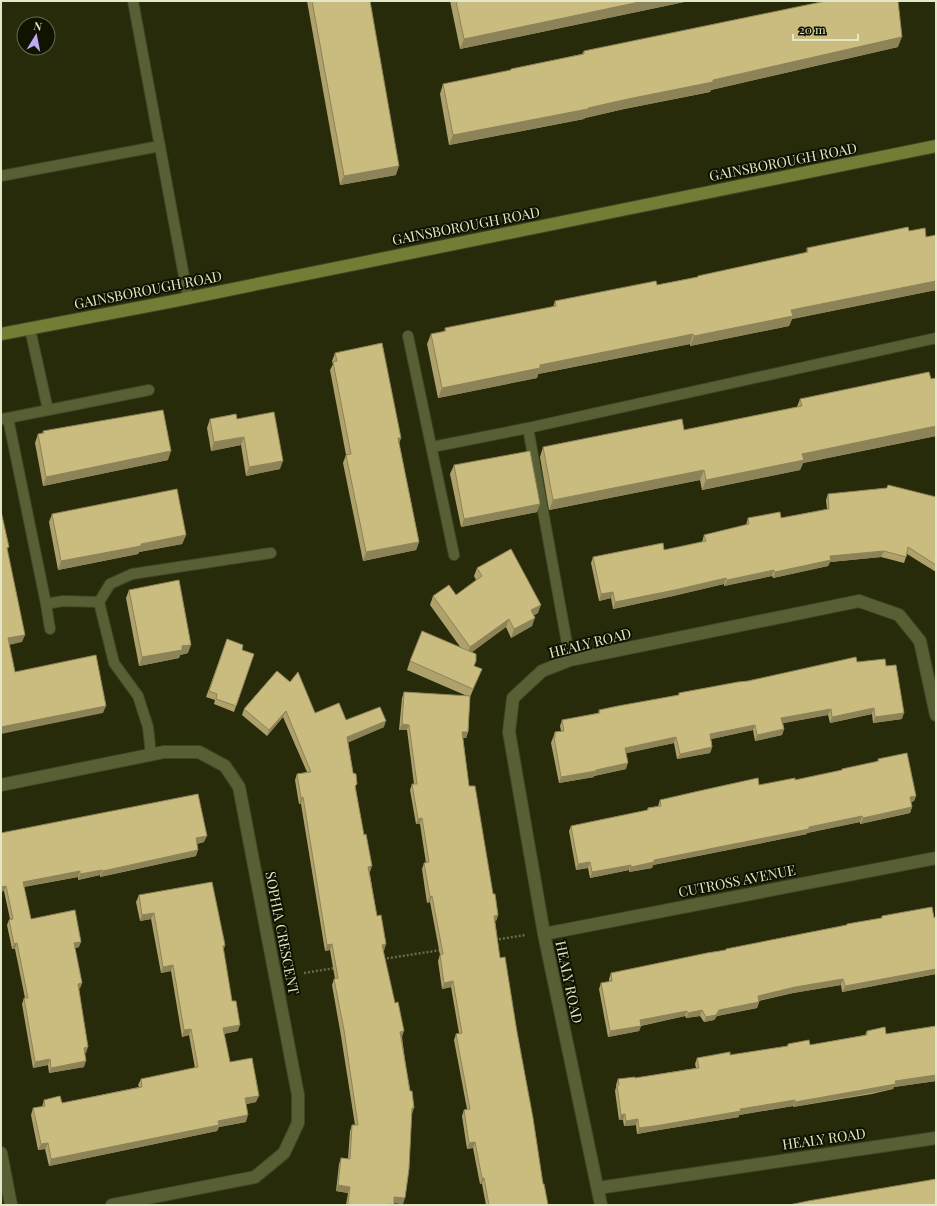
<svg xmlns="http://www.w3.org/2000/svg" width="937" height="1206" viewBox="0 0 937 1206" font-family="'Playfair Display',serif">
<style>
.lines{fill:none;stroke-linecap:round;stroke-linejoin:round}
.lane-casing{stroke:#414625;stroke-width:12}
.street-casing{stroke:#414625;stroke-width:14}
.secondary-casing{stroke:#414625;stroke-width:14}
.path{stroke:#686c4b;stroke-width:2.5;stroke-dasharray:2 2;stroke-linecap:butt}
.lane{stroke:#595f34;stroke-width:10}
.street{stroke:#595f34;stroke-width:12}
.secondary{stroke:#747d36;stroke-width:12}
.wall{fill:#aea16c}
.shaded-wall{fill:#8d8358}
.building{fill:#cabb7e;stroke:#8d8358}
.labels{text-anchor:middle;stroke-width:4;stroke-linejoin:round;paint-order:stroke}
.street-label{font-size:14px;fill:#e3e9c8;stroke:#101300}
</style>
<rect width="100%" height="100%" fill="#272b0a"/>
<g class="lines">
<defs>
<g id="lane">
<path d="M133,1L188,298"/>
<path d="M1,176L160,146"/>
<path d="M30,329L48,410"/>
<path d="M408,336L454,555"/>
<path d="M8,418L149,390"/>
<path d="M1,419L8,418L46,604L63,601L99,602"/>
<path d="M432,447L528,428"/>
<path d="M46,604L50,629"/>
<path d="M570,660L528,428L936,338"/>
<path d="M151,755L148,727L138,696L114,663L99,602L110,584L132,574L271,553"/>
</g>
<g id="street">
<path d="M1,785L164,752H199L225,766L239,787L298,1095V1123L284,1153L255,1177L112,1205"/>
<path d="M544,934L936,858"/>
<path d="M1,1153L11,1205"/>
<path d="M598,1188L936,1138"/>
<path d="M601,1205L544,934L509,732L513,698L542,671L570,660L859,601L899,615L920,641L936,715"/>
</g>
<path id="secondary" d="M1,334L174,301L936,146"/>
</defs>
<use href="#lane" class="lane-casing"/>
<use href="#street" class="street-casing"/>
<use href="#secondary" class="secondary-casing"/>
<g class="path">
<path d="M495,940L525,935"/>
<path d="M383,959L441,950"/>
<path d="M304,973L335,968"/>
</g>
<use href="#lane" class="lane"/>
<use href="#street" class="street"/>
<use href="#secondary" class="secondary"/>
</g>
<g class="wall">
<path d="M307,1H370L396,175L340,185Z"/>
<path d="M450,1H689L460,49Z"/>
<path d="M898,47L711,90L710,92L624,109L585,118L584,119L449,145L440,94L443,84L510,71L511,69L582,54L584,51Z"/>
<path d="M909,231L936,290L792,319L789,326L690,346V344L538,374L537,378L438,398L427,344L431,334L444,332L445,328L553,307L555,301L657,285L697,277L698,276L806,253L807,248Z"/>
<path d="M335,353L401,438L399,443L419,542L416,550L363,561L343,463L346,455L330,370L333,364L332,361Z"/>
<path d="M936,378V436L803,463L800,470L702,490L700,480L549,510L540,457L543,447L684,430L797,407L800,399Z"/>
<path d="M210,419H237L280,469L246,476L241,445L211,451L207,428Z"/>
<path d="M43,431L168,460L43,486L35,443L38,434H42Z"/>
<path d="M454,465L537,512L461,527L450,474Z"/>
<path d="M888,485L936,497V572L907,554L904,563L881,557L830,562L828,566L773,578L772,576L724,586V584L673,596L613,609L611,598L599,601L591,563L593,557L664,550L702,542L704,535L746,525L748,518H781L827,509L826,500L828,494L887,488Z"/>
<path d="M52,514L186,535L182,544L139,552L138,554L58,570L49,522Z"/>
<path d="M477,568L538,613L534,615L532,626L511,638L506,627L471,652L474,666L482,669L470,697L468,732L466,738H463L469,786L498,915L496,921H495L500,958L517,1032L543,1184L548,1205H486L482,1184H480L473,1148L467,1149L462,1116L464,1110L467,1109L454,1040L456,1034L459,1033L451,987L442,989L438,961L440,955L430,902L427,903L422,869L424,863H426L420,824H416L410,790L412,784H414L407,730H399L402,698L404,692L467,696L407,670L410,661L461,648L430,605L433,596L456,595L476,580L474,576Z"/>
<path d="M129,590L188,653L180,655L179,658L139,666L126,598Z"/>
<path d="M227,639L242,650L254,654L234,712L214,704L215,700L206,697Z"/>
<path d="M857,662L886,666L902,719L873,723L872,714L830,723L828,715L783,723L784,729L782,735L755,741L753,730L711,739L712,747L710,753L677,759L674,743L626,753V769L594,776V777L559,783L551,743L555,732L561,731L560,726L562,720L598,713L599,710L678,695L679,693Z"/>
<path d="M277,671L315,713L346,720L384,727L348,742L377,916L386,944L383,951L402,1037L412,1114H411L403,1204L394,1203V1205H346L348,1193L336,1191L339,1164L341,1158L348,1159L350,1131L352,1125H355L341,1036L332,985L334,979H335L330,950L325,951L301,804H299L295,780L297,774L307,772L283,717L267,736L242,715L244,709Z"/>
<path d="M878,759L916,796L914,801L911,802L912,807L910,813L860,824V822L807,833V834L653,865L652,868L629,872V870L590,878L588,868L576,870L569,831L571,826L647,810L648,808L658,806L660,800L795,780L841,771L842,769L877,762Z"/>
<path d="M1,833L204,842L197,844L196,856L100,877V875L78,880V877L24,887L31,919L79,947L75,948L82,983L80,988L79,989L86,1053H85L84,1067L49,1073L48,1065L33,1068L22,1004L24,998H25L15,949H12L7,925L9,920L10,919L4,891Z"/>
<path d="M139,895L225,945L223,951L232,1001L238,1031L224,1034L230,1062L256,1102L246,1104V1122L219,1127L217,1131L49,1166L45,1149L38,1150L31,1115L33,1108L42,1107L44,1100L62,1103L139,1087L138,1085L141,1079L195,1068L189,1035L182,1037L171,971L161,973L151,919L140,921L136,902Z"/>
<path d="M882,916L936,917V974L842,992L841,985L793,993L759,1001V1002L757,1008L717,1016L714,1020L704,1022L700,1016L686,1018L685,1016L641,1026L639,1031L608,1037L599,989L601,983L609,982V979L611,973L725,951L726,949L846,925L847,924L881,918Z"/>
<path d="M936,1023V1081L894,1087L893,1089L872,1094L793,1107V1106L739,1115V1117L659,1130L637,1134L636,1125L624,1126L623,1120H619L615,1091L616,1087V1085L618,1079L635,1078L696,1068L695,1064L697,1058L730,1055L787,1046L788,1044L810,1045L865,1035L867,1031L886,1034L935,1026Z"/>
</g>
<g class="shaded-wall">
<path d="M644,1H689L460,49L464,39Z"/>
<path d="M902,37L898,47L711,90L710,92L624,109L585,118L584,119L449,145L453,135L713,80Z"/>
<path d="M399,166L396,175L340,185L344,176Z"/>
<path d="M936,281V290L792,319L789,326L690,346L694,336L791,310Z"/>
<path d="M693,334L690,344L538,374L537,378L438,398L442,388L540,365Z"/>
<path d="M936,426V436L803,463L800,470L702,490L706,480L802,454Z"/>
<path d="M244,437L241,445L211,451L214,442Z"/>
<path d="M398,438H401L398,446Z"/>
<path d="M171,451L168,460L43,486L46,477Z"/>
<path d="M283,461L280,469L246,476L249,467Z"/>
<path d="M704,470L700,480L549,510L553,500Z"/>
<path d="M540,504L537,512L461,527L464,519Z"/>
<path d="M186,535L182,544L139,552L138,554L58,570L61,561Z"/>
<path d="M419,542L416,550L363,561L366,552Z"/>
<path d="M884,551L881,557L830,562L828,566L773,578L775,572L830,556Z"/>
<path d="M774,570L772,576L724,586L727,580Z"/>
<path d="M726,578L724,584L673,596L613,609L615,602Z"/>
<path d="M613,592L611,598L599,601L601,594Z"/>
<path d="M541,605L538,613L528,619L531,610Z"/>
<path d="M535,618L532,626L511,638L514,629Z"/>
<path d="M509,619L506,627L467,656L470,647Z"/>
<path d="M25,635L22,642L5,646L8,638Z"/>
<path d="M191,645L188,653L180,655L179,658L139,666L142,657L182,646Z"/>
<path d="M106,706L103,713L1,734V727Z"/>
<path d="M874,708L872,714L830,723L832,717Z"/>
<path d="M831,709L828,715L779,724L781,718Z"/>
<path d="M286,711L283,717L267,736L269,730Z"/>
<path d="M904,713L902,719L873,723L875,717Z"/>
<path d="M386,721L384,727L345,744L347,737Z"/>
<path d="M402,724L409,725L407,730H399Z"/>
<path d="M755,725L753,730L707,740L710,734Z"/>
<path d="M784,729L782,735L755,741L757,735Z"/>
<path d="M462,732H468L466,738L460,737Z"/>
<path d="M676,737L674,743L623,754L625,748Z"/>
<path d="M712,747L710,753L677,759L680,754Z"/>
<path d="M628,763L626,769L594,776V777L559,783L561,777Z"/>
<path d="M916,796L914,801L908,803L910,797Z"/>
<path d="M303,797L301,804H299L301,798Z"/>
<path d="M912,807L910,813L860,824L863,818Z"/>
<path d="M862,816L860,822L807,833V834L653,865L652,868L629,872L631,867L654,860Z"/>
<path d="M422,818L420,824H416L418,819Z"/>
<path d="M207,836L204,842L194,844L196,838Z"/>
<path d="M198,850L196,856L100,877L103,871Z"/>
<path d="M590,862L588,868L576,870L578,864Z"/>
<path d="M631,865L629,870L590,878L592,872Z"/>
<path d="M372,866L370,872L366,873L368,867Z"/>
<path d="M102,870L100,875L78,880L80,874Z"/>
<path d="M80,871L78,877L21,887L23,882Z"/>
<path d="M6,886L4,891L1,892V887Z"/>
<path d="M432,896L430,902L427,903L430,897Z"/>
<path d="M154,913L151,919L140,921L142,915Z"/>
<path d="M498,915L496,921L492,922L494,916Z"/>
<path d="M81,942L79,947L72,949L74,943Z"/>
<path d="M17,943L15,949H12L14,944Z"/>
<path d="M332,944L330,950L325,951L327,945Z"/>
<path d="M386,944L384,951H380L382,945Z"/>
<path d="M225,945L223,952V946Z"/>
<path d="M173,965L171,971L161,973L163,967Z"/>
<path d="M936,969V974L842,992L845,986Z"/>
<path d="M843,979L841,985L793,993L756,1001L758,996L795,987Z"/>
<path d="M453,981L451,987L442,989L444,983Z"/>
<path d="M82,983L80,988L76,989L78,984Z"/>
<path d="M759,1002L757,1008L717,1016L714,1020L704,1022L706,1017L719,1010Z"/>
<path d="M702,1010L700,1016L686,1018L688,1013Z"/>
<path d="M687,1011L685,1016L639,1026H641L639,1031L608,1037L610,1031L640,1020Z"/>
<path d="M240,1025L238,1031L221,1034L223,1028Z"/>
<path d="M191,1029L189,1035L182,1037L184,1030Z"/>
<path d="M404,1031L402,1037L398,1038L400,1032Z"/>
<path d="M88,1047L86,1053L82,1054L84,1048Z"/>
<path d="M50,1059L48,1065L33,1068L35,1062Z"/>
<path d="M86,1061L84,1067L49,1073L51,1068Z"/>
<path d="M936,1075V1081L894,1087L893,1089L793,1107L795,1102L895,1081Z"/>
<path d="M259,1096L256,1102L243,1105L245,1098Z"/>
<path d="M795,1100L793,1106L739,1115V1117L659,1130L637,1134L639,1128L740,1109Z"/>
<path d="M412,1108H414L412,1114H409Z"/>
<path d="M625,1114L623,1120H619L621,1115Z"/>
<path d="M248,1115L246,1122L219,1127L217,1131L49,1166L51,1159L218,1121Z"/>
<path d="M638,1119L636,1125L624,1126L626,1121Z"/>
<path d="M475,1142L473,1148L467,1149L469,1143Z"/>
<path d="M48,1143L45,1149L38,1150L41,1144Z"/>
<path d="M482,1178H484L482,1184H480Z"/>
<path d="M338,1185L350,1187L348,1193L336,1191Z"/>
<path d="M394,1197L405,1198L403,1204L392,1203Z"/>
</g>
<g class="building">
<path d="M312,1H370L399,166L344,176Z"/>
<path d="M456,1H644L464,39Z"/>
<path d="M826,1H898L902,37L713,80V82L628,99L588,108V109L453,135L443,84L511,70V69L584,54V51Z"/>
<path d="M908,227L909,231L925,228L926,237L936,235V281L791,310L793,316L694,336L693,334L540,365V368L442,388L431,334L446,331L445,328L556,306L555,301L656,281L657,285L698,277V276L808,252L807,248L889,231Z"/>
<path d="M382,343L401,438H398L419,542L366,552L346,455L351,454L333,362L337,361L335,353Z"/>
<path d="M929,372L931,379L936,378V426L802,454L804,460L706,480L704,470L553,500L543,447L682,419L684,430L802,406L800,399Z"/>
<path d="M163,410L171,451L46,477L38,434L44,433L43,431Z"/>
<path d="M274,412L283,461L249,467L244,437L214,442L210,419L236,414L237,419Z"/>
<path d="M530,451L540,504L464,519L454,465Z"/>
<path d="M888,485L936,497V565L908,547L906,557L884,551L830,556L831,560L775,572L774,570L727,580L726,578L675,590L615,602L613,592L601,594L593,557L663,543L664,550L706,541L704,535L749,524L748,518L780,512L781,518L829,509L828,494L887,488Z"/>
<path d="M177,489L186,535L141,544V546L61,561L52,514Z"/>
<path d="M1,511L9,547L7,548L25,635L8,638L15,672L96,655L106,706L1,727Z"/>
<path d="M511,549L541,605L531,610L535,618L514,629L509,619L470,647L433,596L449,585L456,595L482,576L477,568Z"/>
<path d="M179,580L191,645L182,646V650L142,657L129,590Z"/>
<path d="M422,631L476,654V661L474,666L482,669L473,689L410,661Z"/>
<path d="M227,639L243,645L242,650L254,654L236,706L216,699L217,694L209,691Z"/>
<path d="M856,657L857,662L885,659L886,666L896,665L904,713L875,717L874,708L832,717L831,709L781,718L784,729L757,735L755,725L710,734L712,747L680,754L676,737L625,748L628,763L596,770V771L561,777L554,737H555V732L564,731L562,720L600,713L599,710L618,706L679,695V693L738,682L748,681Z"/>
<path d="M277,671L290,682L298,672L315,713L339,703L346,720L380,707L386,721L347,737L353,773L356,774L357,784L355,786L364,835L366,834L372,866L368,867L377,916L381,915L386,944L382,945L395,1003L398,1002L404,1031L400,1032L410,1091H412L414,1108H412L409,1169L405,1198L394,1197V1205L389,1204V1205H356L348,1204L350,1187L338,1185L341,1158L350,1159L352,1125H358L344,1030L334,979L338,978L332,944L327,945L303,797L301,798L297,774L311,772L286,711L269,730L244,709Z"/>
<path d="M404,692L470,696L468,732H462L469,786H475L493,894H495L498,915L494,916L500,958L505,957L517,1032L533,1118L543,1184H544L548,1205H489L484,1178H482L475,1142L469,1143L464,1110L470,1109L456,1034L462,1033L453,981L444,983L440,955L443,954L432,896L430,897L424,863L429,862L422,818L418,819L412,784H417L409,725L402,724Z"/>
<path d="M907,753L916,796L910,797L912,807L863,818L862,816L809,827V829L654,860V862L631,867V865L592,872L590,862L578,864L571,826L648,810V808L661,806L660,800L699,791L758,778L759,785L795,778V780L842,770V769L879,761L878,759Z"/>
<path d="M198,794L207,836L196,838L198,850L103,871L102,870L80,874V871L23,882L31,919L75,910L81,942L74,943L82,983L78,984L88,1047L84,1048L86,1061L51,1068L50,1059L35,1062L24,998H28L17,943L14,944L9,920L13,919L6,886L1,887V833Z"/>
<path d="M212,882L225,945L223,946L232,1001H236L240,1025L223,1028L230,1062L252,1058L259,1096L245,1098L248,1115L218,1121L219,1125L51,1159L48,1143L41,1144L33,1108L45,1106L44,1100L60,1096L62,1103L142,1087L141,1079L198,1067L191,1029L184,1030L173,965L163,967L154,913L142,915L139,895Z"/>
<path d="M932,907L934,918L936,917V969L845,986L843,979L795,987L758,996L759,1002L719,1010L716,1015L706,1017L702,1010L688,1013L687,1011L640,1020L641,1026L610,1031L601,983L612,981L611,973L707,953L726,950V949L847,925V924L882,918V916Z"/>
<path d="M936,1026V1075L895,1081L896,1084L874,1088L795,1102V1100L740,1109L741,1111L661,1125L639,1128L638,1119L626,1121L625,1114L621,1115L617,1085H619L618,1079L635,1077V1078L699,1068L697,1058L730,1052V1055L788,1046V1044L809,1040L810,1045L867,1035V1031L885,1027L886,1034Z"/>
<path d="M936,1179V1205H789L808,1201Z"/>
</g>
<g class="labels">
<g class="street-label">
<text transform="translate(783 162) rotate(-11)" y="5">GAINSBOROUGH ROAD</text>
<text transform="translate(466 226) rotate(-11)" y="5">GAINSBOROUGH ROAD</text>
<text transform="translate(148 290) rotate(-11)" y="5">GAINSBOROUGH ROAD</text>
<text transform="translate(590 643) rotate(-14)" y="5">HEALY ROAD</text>
<text transform="translate(737 881) rotate(-11)" y="5">CUTROSS AVENUE</text>
<text transform="translate(282 933) rotate(79)" y="5">SOPHIA CRESCENT</text>
<text transform="translate(569 982) rotate(78)" y="5">HEALY ROAD</text>
<text transform="translate(824 1139) rotate(-8)" y="5">HEALY ROAD</text>
</g>
</g>
<rect width="937" height="1206" fill="none" stroke="#e3e9c8" stroke-width="4"/>
<g transform="translate(36 36) rotate(10)"><circle r="19" fill="#101300" stroke="#646950"/>
<path d="M0-3L7 15L0 10L-7 15Z" fill="#bda9f5"/>
<text y="-6" font-size="11" font-weight="bold" text-anchor="middle" fill="#e3e9c8">N</text>
</g>
<path d="M793 34v6h65v-6" fill="none" stroke="#e3e9c8" stroke-width="2"/>
<text x="799" y="34" font-size="12" fill="#e3e9c8" stroke="#101300" stroke-width="3" paint-order="stroke">20 m</text>
</svg>
